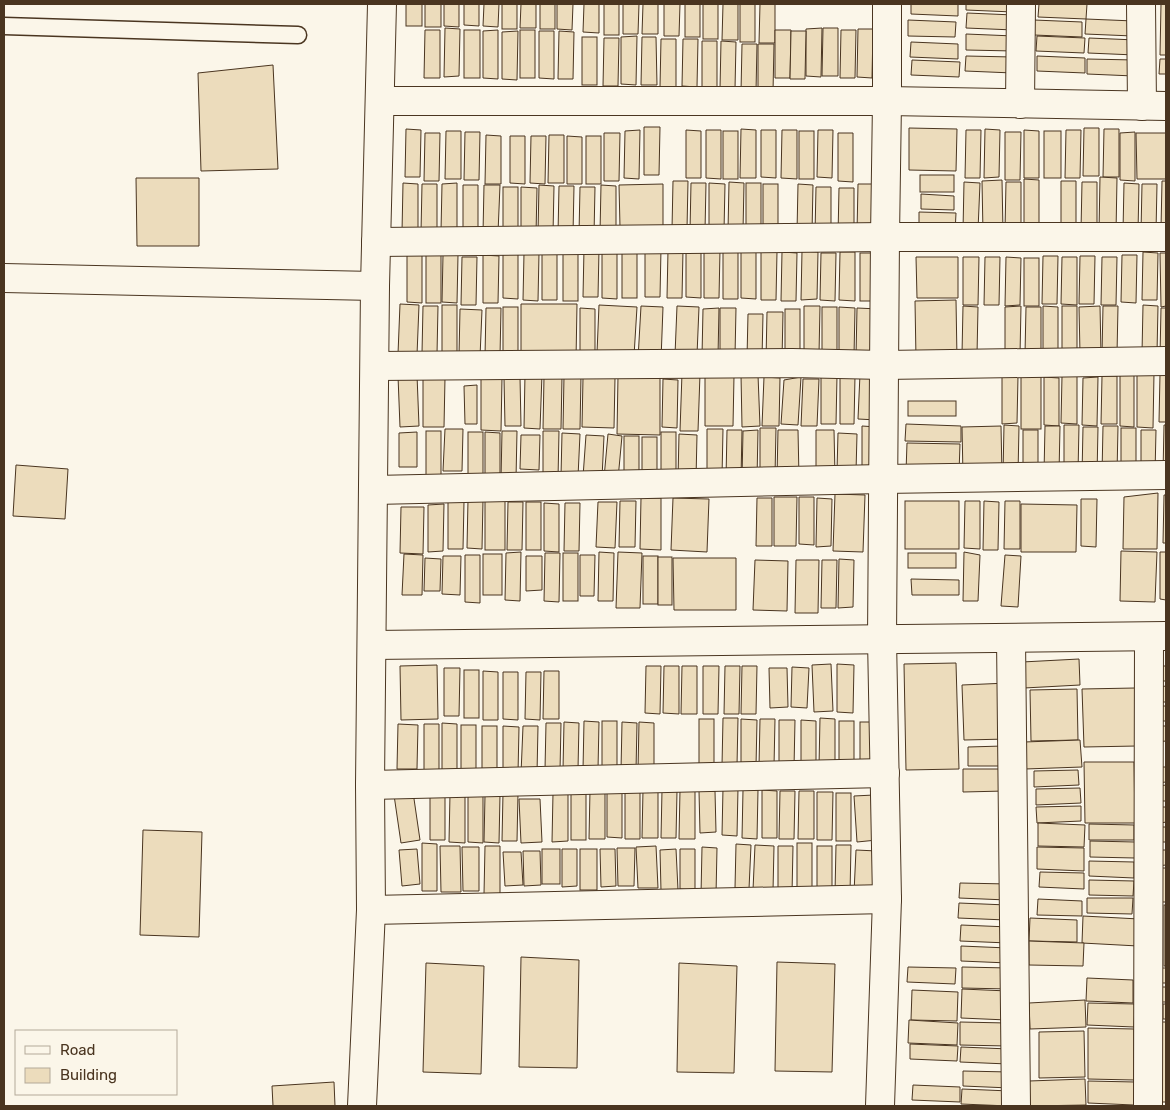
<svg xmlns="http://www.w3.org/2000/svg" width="1170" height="1110" viewBox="0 0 1170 1110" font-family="Rubik,sans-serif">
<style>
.building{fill:#ecdcbc;stroke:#4a3520}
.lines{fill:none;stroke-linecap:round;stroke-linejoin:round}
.lane-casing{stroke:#4a3520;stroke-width:19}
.street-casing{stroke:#4a3520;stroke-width:30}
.lane{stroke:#fbf6e9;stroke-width:16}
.street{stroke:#fbf6e9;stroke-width:28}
</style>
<rect width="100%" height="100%" fill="#fbf6e9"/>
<g class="building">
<rect x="406" y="4" width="16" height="22"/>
<rect x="425" y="4" width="16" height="23"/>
<path d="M444,4H459V27L444,26Z"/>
<path d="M464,4H479V26L464,25Z"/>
<path d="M484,4H499L498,27L483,26Z"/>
<rect x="502" y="4" width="15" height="25"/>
<path d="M521,4H536V28H520Z"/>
<rect x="540" y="4" width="15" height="25"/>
<path d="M557,4H573L572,30L557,29Z"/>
<path d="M584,4H599V33L583,32Z"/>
<rect x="604" y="4" width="15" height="31"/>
<path d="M623,4H639L638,34H623Z"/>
<path d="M643,4H658V34H642Z"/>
<path d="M664,4H680L679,36H664Z"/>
<rect x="685" y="4" width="15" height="33"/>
<rect x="703" y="4" width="15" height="35"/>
<path d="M723,4H738V40H722Z"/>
<rect x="740" y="4" width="15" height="38"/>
<path d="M760,4H775V43H759Z"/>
<path d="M911,4H958V16L911,14Z"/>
<path d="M966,4H1014L1013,12L966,10Z"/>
<path d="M1039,4H1087L1086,19L1038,17Z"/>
<path d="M1161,4H1166V55H1160Z"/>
<path d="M967,13L1014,15V30L966,28Z"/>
<path d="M1086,19L1134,21L1133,36L1085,34Z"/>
<path d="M908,20L956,22L955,37L908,36Z"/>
<path d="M1034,20L1082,22V37L1034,35Z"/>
<path d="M445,28L460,29L459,76L444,77Z"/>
<path d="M822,28L821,77L806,76V29Z"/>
<path d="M823,28H838V76H822Z"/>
<path d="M858,29H873L872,78L857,77Z"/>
<path d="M425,30H440V78H424Z"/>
<rect x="464" y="30" width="16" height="48"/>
<path d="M498,30V79L483,78V31Z"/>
<rect x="520" y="30" width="15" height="48"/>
<path d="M775,30H791L790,78H775Z"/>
<path d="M841,30H856L855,78H840Z"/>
<path d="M518,31L517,80L502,79V32Z"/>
<path d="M539,31H554V79L539,78Z"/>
<path d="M559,31L574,32L573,79H558Z"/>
<path d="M791,31H806L805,79H790Z"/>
<path d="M966,34L1014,36V51L966,50Z"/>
<path d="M637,36L636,85L621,84V37Z"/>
<path d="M1037,36L1085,38L1084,53L1036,51Z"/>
<rect x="582" y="37" width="15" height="48"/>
<path d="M642,37H656L657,85H641Z"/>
<path d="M604,38H619L618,86H603Z"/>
<path d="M1089,38L1136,40L1135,55L1088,53Z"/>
<path d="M661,39H676V87H660Z"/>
<path d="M683,39H698L697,87L682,86Z"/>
<path d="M702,41H717V90L702,89Z"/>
<path d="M721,41L736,42L735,89H720Z"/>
<path d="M911,42L958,44V59L910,57Z"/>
<path d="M742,44H757L756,92H741Z"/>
<path d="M758,44H774L773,92H758Z"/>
<path d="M966,56L1013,57V73L965,71Z"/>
<path d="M1037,56L1085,58V73L1037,71Z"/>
<path d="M1087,59L1135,60L1134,76L1087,74Z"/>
<path d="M1160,59H1166V74H1159Z"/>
<path d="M912,60L960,62L959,77L911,75Z"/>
<path d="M273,65L278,169L201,171L198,73Z"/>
<path d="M644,127H660L659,175H644Z"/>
<path d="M909,128L957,129L956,171L909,170Z"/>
<path d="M1084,128H1099V176H1083Z"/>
<path d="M406,129L421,130L420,177H405Z"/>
<path d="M741,129L756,130V178H740Z"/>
<path d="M985,129L1000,130L999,177L984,178Z"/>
<path d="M1104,129H1119V177H1103Z"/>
<path d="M640,130L639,179L624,178L625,131Z"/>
<path d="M686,130L701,131V178H686Z"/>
<path d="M706,130H721V179L706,178Z"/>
<path d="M761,130H776V178L761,177Z"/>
<path d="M782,130H797V179L781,178Z"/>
<path d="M818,130H833L832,178L817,177Z"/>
<path d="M966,130H981L980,178H965Z"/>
<path d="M1024,130L1039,131V178H1024Z"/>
<path d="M1066,130H1081L1080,178H1065Z"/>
<path d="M446,131H461V179H445Z"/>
<rect x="723" y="131" width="15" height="48"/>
<rect x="799" y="131" width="15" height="48"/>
<rect x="1044" y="131" width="17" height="47"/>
<path d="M465,132H480L479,180H464Z"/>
<path d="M1005,132H1021L1020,180H1005Z"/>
<path d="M1135,132V181L1120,180V133Z"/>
<path d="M425,133H440L439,181H424Z"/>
<path d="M604,133H620L619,181H604Z"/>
<path d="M838,133H853V182L838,181Z"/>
<path d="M1136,133H1166V179H1137Z"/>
<path d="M486,135L501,136V184H485Z"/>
<path d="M549,135H564V183H548Z"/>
<path d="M510,136H525V184L510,183Z"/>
<path d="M531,136H546L545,184L530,183Z"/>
<path d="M567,136L582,137V184H567Z"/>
<rect x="586" y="136" width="15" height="48"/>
<rect x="920" y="175" width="34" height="17"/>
<path d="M1100,177L1117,178L1116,233L1099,232Z"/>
<path d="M136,178H199V246H137Z"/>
<path d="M1024,179L1039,180V227L1024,228Z"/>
<path d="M1002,180L1003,232L983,233L982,181Z"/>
<path d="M673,181H688L687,229H672Z"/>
<path d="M1061,181H1076V229L1061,228Z"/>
<path d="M1162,181H1166V229L1161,228Z"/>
<path d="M729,182L744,183L743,231H728Z"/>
<path d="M964,182L980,183L978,230H963Z"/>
<path d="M1006,182H1021V230H1005Z"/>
<path d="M1082,182H1097V230H1081Z"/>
<path d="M403,183L418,184V231L402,232Z"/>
<path d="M457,183V232L441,231L442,184Z"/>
<path d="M691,183H706L705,231H690Z"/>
<path d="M709,183L725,184L724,231H709Z"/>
<rect x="746" y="183" width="15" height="48"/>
<path d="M1124,183L1139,184L1138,232L1123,231Z"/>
<path d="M422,184H437V232H421Z"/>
<path d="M663,184V227H620L619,185Z"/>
<rect x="763" y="184" width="15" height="48"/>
<path d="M798,184L813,185L812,233L797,232Z"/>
<path d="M858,184H873L872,232H857Z"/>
<path d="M1142,184H1157L1156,232H1141Z"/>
<path d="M463,185H478V233L463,232Z"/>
<path d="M484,185H500L498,233H483Z"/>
<path d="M539,185L554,186L553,234L538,233Z"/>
<path d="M601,185L616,186V233H600Z"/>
<path d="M559,186H574L573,234H558Z"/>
<rect x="503" y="187" width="15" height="48"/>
<path d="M521,187L537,188L536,235H521Z"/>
<path d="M580,187H595L594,235L579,234Z"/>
<path d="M816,187H831V235L815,234Z"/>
<path d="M839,188H854V236H838Z"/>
<path d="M921,194L954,196V210L921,209Z"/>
<path d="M919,212L956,213L955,233L919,232Z"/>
<path d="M584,249L599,250L598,297H583Z"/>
<path d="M645,249H661L660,297H645Z"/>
<path d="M602,250H617V299L602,298Z"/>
<rect x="622" y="250" width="15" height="48"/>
<path d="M668,250H683L682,298H667Z"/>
<path d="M686,250H701V298L686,297Z"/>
<path d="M704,250H720L719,298H704Z"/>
<path d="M503,251H518V299L503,298Z"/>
<path d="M542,251L557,252V300H542Z"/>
<path d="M723,251L738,252V299H723Z"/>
<path d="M741,251H756V299L741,298Z"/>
<path d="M802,251L818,252L817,299L801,300Z"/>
<path d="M761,252H777L776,300H761Z"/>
<path d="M782,252L797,253L796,301H781Z"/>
<path d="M840,252H855V301L839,300Z"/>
<path d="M1143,252L1158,253L1157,300H1142Z"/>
<path d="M524,253H539L538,301L523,300Z"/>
<rect x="563" y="253" width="15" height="48"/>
<path d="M821,253H836L835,301L820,300Z"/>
<rect x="860" y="253" width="15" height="48"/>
<path d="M1160,253H1166V306L1161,307Z"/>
<path d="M407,255H422V303L407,302Z"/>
<rect x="426" y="255" width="15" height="48"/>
<path d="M443,255H458L457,303L442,302Z"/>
<path d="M483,255L499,256L498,303H483Z"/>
<path d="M1122,255H1137L1136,303L1121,302Z"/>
<path d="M1043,256H1058L1057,304H1042Z"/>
<path d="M1080,256H1095L1094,304H1079Z"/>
<path d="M462,257H477L476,305H461Z"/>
<path d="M916,257H958V298H917Z"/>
<path d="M963,257H979L978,305H963Z"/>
<path d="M985,257H1000L999,305H984Z"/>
<path d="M1006,257L1021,258L1020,305L1005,306Z"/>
<path d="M1062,257H1077V305L1061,304Z"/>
<path d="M1102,257H1117L1116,305H1101Z"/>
<rect x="1024" y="258" width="15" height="48"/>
<path d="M956,300L957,359H916L915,301Z"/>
<path d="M400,304L419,305L417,355L398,354Z"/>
<path d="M521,304H577L576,360L521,359Z"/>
<rect x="442" y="305" width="15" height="48"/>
<path d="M599,305L637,307L634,356L597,353Z"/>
<path d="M1143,305L1158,306L1157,353H1142Z"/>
<path d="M423,306H438L437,354L422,353Z"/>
<path d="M641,306L663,307L661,360L638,359Z"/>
<path d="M677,306L699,307L697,355H675Z"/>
<path d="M804,306H820L819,354H804Z"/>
<path d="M963,306L978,307L977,355L962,354Z"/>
<path d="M1021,306L1020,355L1005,354V307Z"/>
<path d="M1043,306L1058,307V355L1043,354Z"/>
<rect x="1062" y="306" width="15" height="48"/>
<path d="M1100,306L1101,354H1080L1079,307Z"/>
<path d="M1103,306H1118L1117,354H1102Z"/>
<rect x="503" y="307" width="15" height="48"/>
<rect x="822" y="307" width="15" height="48"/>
<path d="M839,307L855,308L854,356H839Z"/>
<path d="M1026,307H1041V355L1025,354Z"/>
<path d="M486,308H501L500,356H485Z"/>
<path d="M580,308L595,309V357H580Z"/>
<path d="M719,308L718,357L702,356L703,309Z"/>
<path d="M720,308H736L735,356H720Z"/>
<path d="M857,308L879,309L878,357L856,356Z"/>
<path d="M1161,308H1166V356H1160Z"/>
<path d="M460,309L482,310L480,357L459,356Z"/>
<rect x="785" y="309" width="15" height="48"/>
<path d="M767,312H783L782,360H766Z"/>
<path d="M748,314H763L762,359L747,358Z"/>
<path d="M1120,372H1134V427L1120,426Z"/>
<path d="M682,373L700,374L698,431H680Z"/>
<path d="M1137,373H1154L1153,428L1137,427Z"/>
<path d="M525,374H542L540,429L524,428Z"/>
<path d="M860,374H878L877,420L858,419Z"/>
<path d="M1160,374H1166V422H1159Z"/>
<path d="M417,375L419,426L400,427L398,376Z"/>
<path d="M705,375L734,376L733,426H705Z"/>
<path d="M741,375H758L760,426L742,427Z"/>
<path d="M1002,375L1018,376L1017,423L1002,424Z"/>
<rect x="1021" y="375" width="20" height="54"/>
<path d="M564,376H581L580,429H563Z"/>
<path d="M618,376H660V435L617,434Z"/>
<path d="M821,376H837L836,424H821Z"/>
<path d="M840,376H855L854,424H840Z"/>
<path d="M1062,376H1077V424L1061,423Z"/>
<path d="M1102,376H1117V424H1101Z"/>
<path d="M520,377L521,426H505L504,378Z"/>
<path d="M544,377H562L561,429H543Z"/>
<path d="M764,377L780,378L779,426H762Z"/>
<path d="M801,377L798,425L781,424L784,380Z"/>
<path d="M1044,377L1059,378V426L1044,425Z"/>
<path d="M1098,377L1097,426L1082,425L1083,378Z"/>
<path d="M423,378H445L444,427H423Z"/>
<path d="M481,378H502L501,431L481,430Z"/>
<path d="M583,378H615L614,428L582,427Z"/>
<path d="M663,379L678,380L677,428L662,427Z"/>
<path d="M803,379H819L817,426H801Z"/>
<path d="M477,385V424H465L464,386Z"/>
<rect x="908" y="401" width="48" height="15"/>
<path d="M906,424L961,426V442L905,441Z"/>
<path d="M1004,425L1019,426L1018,474H1003Z"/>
<path d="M1064,425H1079L1078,473H1064Z"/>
<path d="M1164,425H1166V473H1163Z"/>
<path d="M862,426L877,427L876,475H862Z"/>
<path d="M1001,426L1002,475L963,476L962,427Z"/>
<path d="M1045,426H1060L1059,474L1044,473Z"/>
<path d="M1103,426H1118L1117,474H1102Z"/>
<path d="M1083,427H1098L1097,476L1082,475Z"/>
<path d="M760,428H776L775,476H760Z"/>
<rect x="1121" y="428" width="15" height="46"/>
<path d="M445,429H463L462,471H443Z"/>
<path d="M707,429H723L722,477H707Z"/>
<path d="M727,430H742L741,479L726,478Z"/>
<path d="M758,430L757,479L742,478L743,431Z"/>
<path d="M778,430H798L799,478L777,477Z"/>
<path d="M816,430H834L835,476H816Z"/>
<rect x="1023" y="430" width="15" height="46"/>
<path d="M1141,430H1156L1155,474L1141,475Z"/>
<rect x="426" y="431" width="15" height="48"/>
<path d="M502,431H517L516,479H501Z"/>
<path d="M543,431H559L558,479L543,478Z"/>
<path d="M417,432V467H399V433Z"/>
<rect x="468" y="432" width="15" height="48"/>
<path d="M485,432L500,433V481H485Z"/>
<rect x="661" y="432" width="15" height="48"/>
<path d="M562,433L580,434L578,477L561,476Z"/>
<path d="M838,433L857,434L856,472L837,471Z"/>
<path d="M608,434L622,436L618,479L604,478Z"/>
<path d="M679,434L697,435L696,479H678Z"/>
<path d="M521,435H540L539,470L520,469Z"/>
<path d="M586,435L604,436L602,478L583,477Z"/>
<rect x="624" y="436" width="15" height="43"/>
<rect x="642" y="437" width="15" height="42"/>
<path d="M907,443L960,444L959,473L906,472Z"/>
<path d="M16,465L68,469L65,519L13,516Z"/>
<path d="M1158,493L1157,549H1123L1124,497Z"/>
<path d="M835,494L865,495L863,552L833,551Z"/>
<path d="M1164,495H1166V543H1163Z"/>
<path d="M774,497H797L796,546H774Z"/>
<path d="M799,497H814V545L799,544Z"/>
<rect x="485" y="498" width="20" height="52"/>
<path d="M641,498H661V550L640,549Z"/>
<path d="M673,498L709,499L707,552L671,550Z"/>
<path d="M757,498H772V546H756Z"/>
<path d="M817,498L832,499L831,546L816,547Z"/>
<path d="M1081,499H1097L1096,547L1081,546Z"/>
<path d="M468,500H483L482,549L467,548Z"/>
<path d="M448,501L464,502L463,549H448Z"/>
<path d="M620,501H636L635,547H619Z"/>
<rect x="905" y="501" width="54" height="48"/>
<path d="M965,501H980V549L964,548Z"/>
<path d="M984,501L999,502L998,550H983Z"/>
<path d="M1005,501H1020V549H1004Z"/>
<path d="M508,502H523L522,550H507Z"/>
<rect x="526" y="502" width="15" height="48"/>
<path d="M598,502H617L615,548L596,547Z"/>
<path d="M544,503L559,504V552L544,551Z"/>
<path d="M565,503H580L579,551H564Z"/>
<path d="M444,504L443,551L428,552V505Z"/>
<path d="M1021,504L1077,505L1076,552H1021Z"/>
<path d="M401,507H424L423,554L400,553Z"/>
<path d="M1121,551L1157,552L1155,602L1120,601Z"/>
<path d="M521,552L520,601L505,600L506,553Z"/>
<path d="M599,552L614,553L613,601H598Z"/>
<path d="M618,552L642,553L640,608H616Z"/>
<path d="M964,552L980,555L978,601H963Z"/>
<path d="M1160,552H1166V600L1160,599Z"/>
<path d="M545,553H560L559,602L544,601Z"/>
<rect x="563" y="553" width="15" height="48"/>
<rect x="908" y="553" width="48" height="15"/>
<path d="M404,554L423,555L422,595H402Z"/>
<rect x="483" y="554" width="19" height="41"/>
<path d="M465,555H480V603L465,602Z"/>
<path d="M580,555H595L594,596H580Z"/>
<path d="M1005,555L1021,556L1018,607L1001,606Z"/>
<path d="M443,556H461L460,595L442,594Z"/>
<path d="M526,556H542V590L526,591Z"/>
<rect x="643" y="556" width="15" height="48"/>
<rect x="658" y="557" width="14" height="48"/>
<path d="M425,558L441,559L440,591H424Z"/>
<path d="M673,558H736V610H674Z"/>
<path d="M839,559L854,560L853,607L838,608Z"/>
<path d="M755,560L788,561L787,611L753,610Z"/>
<path d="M796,560H819L818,613H795Z"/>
<path d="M822,560H837L836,608H821Z"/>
<path d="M911,579L959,580V595H912Z"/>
<path d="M1079,659L1080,685L1024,688L1022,662Z"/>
<path d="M956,663L959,769L906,770L904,664Z"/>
<path d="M831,664L833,711L814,712L812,665Z"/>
<path d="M837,664L854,665L853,713L837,712Z"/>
<path d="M437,665L438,719L401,720L400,666Z"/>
<path d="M646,666H661L660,714L645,713Z"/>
<path d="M664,666H679V714L663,713Z"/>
<path d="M682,666H697V714H681Z"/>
<path d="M703,666H719L718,714H703Z"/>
<path d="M725,666H740L739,714H724Z"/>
<path d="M742,666H757L756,714H741Z"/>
<path d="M1160,666H1166V681H1161Z"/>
<path d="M792,667L809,668L807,708L791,707Z"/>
<path d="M444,668H460L459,716H444Z"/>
<path d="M769,668H787L788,707L770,708Z"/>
<rect x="464" y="670" width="15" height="48"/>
<path d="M483,671L498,672V720H483Z"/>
<path d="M544,671H559V719H543Z"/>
<path d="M503,672H518V720L503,719Z"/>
<path d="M526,672H541L540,720L525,719Z"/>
<path d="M1008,683V739L964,740L962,685Z"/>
<path d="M1166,686V702H1160L1159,687Z"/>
<path d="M1135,688L1137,746L1084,747L1082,689Z"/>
<path d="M1077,689L1078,740L1031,741L1030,690Z"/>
<path d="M1159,706H1166V721H1160Z"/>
<path d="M723,718H738L737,766H722Z"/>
<path d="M820,718L835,719V767H819Z"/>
<rect x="699" y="719" width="15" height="48"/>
<path d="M741,719L757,720L756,767L741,768Z"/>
<path d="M760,719H775L774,767H759Z"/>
<path d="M779,720H795L794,768H779Z"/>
<path d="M801,720L816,721V769L801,768Z"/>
<path d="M584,721L599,722L598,770H583Z"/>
<rect x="602" y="721" width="15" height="48"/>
<rect x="839" y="721" width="15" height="48"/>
<path d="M564,722L579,723L578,770H563Z"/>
<path d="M622,722L637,723L636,771H621Z"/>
<path d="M639,722L654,723V770L638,771Z"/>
<rect x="860" y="722" width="15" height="48"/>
<path d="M442,723L457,724V772H442Z"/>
<path d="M546,723H561L560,771L545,770Z"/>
<path d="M398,724L418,725L417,769H397Z"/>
<path d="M424,724H439V772L424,771Z"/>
<rect x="461" y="725" width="15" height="48"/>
<rect x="482" y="726" width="15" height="48"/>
<path d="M503,726L519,727L518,774H503Z"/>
<path d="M523,726H538L537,774H521Z"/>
<path d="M1155,726H1166V741L1156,742Z"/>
<path d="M1080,740L1082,767L1025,769L1024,742Z"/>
<path d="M1003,746V766H968V747Z"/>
<path d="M1084,762H1134L1135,823H1085Z"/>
<path d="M1157,767H1166V782L1157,783Z"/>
<path d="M963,769H1005V791L963,792Z"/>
<path d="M1078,770L1079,785L1034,787V771Z"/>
<path d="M1166,785V801H1160L1159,786Z"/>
<path d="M723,788H738L737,836L722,835Z"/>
<path d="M1080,788L1081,803L1036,805V789Z"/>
<path d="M607,789H622V838L607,837Z"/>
<path d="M590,790L605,791V839H589Z"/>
<path d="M625,790L640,791V839H625Z"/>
<path d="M643,790L658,791V838H642Z"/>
<path d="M662,790L677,791L676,838H661Z"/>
<path d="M680,790L695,791V839H679Z"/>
<path d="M743,790H758L757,839L742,838Z"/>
<path d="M762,790L777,791V838H762Z"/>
<path d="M699,791H715L716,832L700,833Z"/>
<path d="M780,791H795L794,839H779Z"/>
<path d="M799,791H814V839H798Z"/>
<path d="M413,792L420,840L401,843L394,795Z"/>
<path d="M445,792V840H430V793Z"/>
<rect x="571" y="792" width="15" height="48"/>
<path d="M817,792H833L832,840H817Z"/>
<path d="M503,793H518L517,841H502Z"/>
<path d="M553,793L568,794V841L552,842Z"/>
<rect x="836" y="793" width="15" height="48"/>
<path d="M450,794H465V843L449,842Z"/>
<path d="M468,795H483V843L468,842Z"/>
<path d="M485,795H500L499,843L484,842Z"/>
<path d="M874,795L877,840L857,842L854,796Z"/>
<path d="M519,799H540L542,842L521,843Z"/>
<path d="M1081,806V821L1037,823L1036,807Z"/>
<path d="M1160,807H1166V822L1161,823Z"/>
<path d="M1038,823L1085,825L1084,847L1038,846Z"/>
<path d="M1089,824L1134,825V840H1089Z"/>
<rect x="1156" y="827" width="10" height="15"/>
<path d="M143,830L202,832L199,937L140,935Z"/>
<path d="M1090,841L1135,842V858L1090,857Z"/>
<path d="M422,843L437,844V891H422Z"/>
<rect x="797" y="843" width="15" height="48"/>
<path d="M736,844L751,845L749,889L735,888Z"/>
<path d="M755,845L774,846L773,891L753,890Z"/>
<path d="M836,845H851L850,894L835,893Z"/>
<path d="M440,846H460L461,892H441Z"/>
<path d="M485,846H500V894H484Z"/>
<path d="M656,846L658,888H638L636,847Z"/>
<path d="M778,846H793L792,894H778Z"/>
<rect x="817" y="846" width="15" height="48"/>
<path d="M462,847H479V891H463Z"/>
<path d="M702,847L717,848L716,895H701Z"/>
<path d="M1037,847L1084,848V871L1037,869Z"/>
<path d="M617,848H635L634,886H618Z"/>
<path d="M417,849L420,884L402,886L399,850Z"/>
<rect x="542" y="849" width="18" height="35"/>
<path d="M562,849H577V886L562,887Z"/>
<rect x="580" y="849" width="17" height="41"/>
<path d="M600,849H615L616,886L601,887Z"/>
<path d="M676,849L678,890L661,891L660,850Z"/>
<path d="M680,849H695V890L680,889Z"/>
<path d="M856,850L877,851L875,894L854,893Z"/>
<path d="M1156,850H1166V865L1157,866Z"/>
<path d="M523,851H540L541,885L524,886Z"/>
<path d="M503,852H521L523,885L505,886Z"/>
<path d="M1089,861L1134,862V878L1089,876Z"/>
<path d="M1156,868H1166V902H1158Z"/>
<path d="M1040,872L1084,873V889L1039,887Z"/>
<path d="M1089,880L1134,881L1133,896L1089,895Z"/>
<path d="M960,883L1008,884L1007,900L959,898Z"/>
<path d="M1087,898H1133L1132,914L1087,913Z"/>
<path d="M1038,899L1082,901V916L1037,915Z"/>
<path d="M959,903L1007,905L1006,920L958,918Z"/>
<rect x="1164" y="905" width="2" height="61"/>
<path d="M1083,916L1139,919L1138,946L1082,943Z"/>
<path d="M1030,918L1077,920V942L1029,941Z"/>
<path d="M961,925L1009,927L1008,943L960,941Z"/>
<path d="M1029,941L1084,943L1083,966L1029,965Z"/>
<path d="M961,946L1008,948V963L961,961Z"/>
<path d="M521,957L579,960L577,1068L519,1067Z"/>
<path d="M777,962L835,964L832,1072L775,1071Z"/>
<path d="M426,963L484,966L481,1074L423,1072Z"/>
<path d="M679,963L737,966L734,1073L677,1072Z"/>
<path d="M908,967L956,968L955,984L907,982Z"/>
<path d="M962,967L1009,968V989L962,988Z"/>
<rect x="1162" y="968" width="4" height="15"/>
<path d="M1087,978L1133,980V1003L1086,1001Z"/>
<rect x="1162" y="987" width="4" height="15"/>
<path d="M962,989L1008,991L1007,1020L961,1018Z"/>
<path d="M912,990L958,992L957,1021L911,1020Z"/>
<path d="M1085,1000L1086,1027L1030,1029L1029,1003Z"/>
<path d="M1088,1003L1135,1004L1134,1027L1087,1025Z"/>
<rect x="1163" y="1004" width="3" height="15"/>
<path d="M909,1020L958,1023L957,1045L908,1043Z"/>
<path d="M960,1022L1007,1023V1046L960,1045Z"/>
<path d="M1156,1022H1166V1102H1155Z"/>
<path d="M1088,1028L1134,1029V1080L1088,1079Z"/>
<path d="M1084,1031L1085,1077L1039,1078V1032Z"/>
<path d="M910,1044L958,1046L957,1061L910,1059Z"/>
<path d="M961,1047L1009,1049L1008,1064L960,1062Z"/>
<path d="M963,1071L1010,1072V1088L963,1086Z"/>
<path d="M1085,1079L1086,1105L1030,1106L1029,1081Z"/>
<path d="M1088,1081L1135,1082L1134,1105L1088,1103Z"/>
<path d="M334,1082L335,1106H273L272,1086Z"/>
<path d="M913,1085L960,1087V1102L912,1100Z"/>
<path d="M962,1089L1010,1091L1009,1106L961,1104Z"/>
</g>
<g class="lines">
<defs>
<path id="lane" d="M4,26L298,35"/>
<g id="street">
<path d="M1141,4L1142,106"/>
<path d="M380,101H887L1166,106"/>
<path d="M1020,104L1021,4"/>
<path d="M376,242L885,237H1166"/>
<path d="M4,278L375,286"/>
<path d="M375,366L792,363L884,365L1166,361"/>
<path d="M374,490L883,479L1166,475"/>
<path d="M1011,638L1016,1106"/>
<path d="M372,645L1166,636"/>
<path d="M370,785L885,773"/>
<path d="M371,910L887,899"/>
<path d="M362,1106L371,910L370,785L375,286L382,4"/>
<path d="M880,1106L887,899L882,639L885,237L887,101V4"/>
<path d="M1148,1106L1149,637"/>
</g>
</defs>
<use href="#lane" class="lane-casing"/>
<use href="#street" class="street-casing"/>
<use href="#lane" class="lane"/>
<use href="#street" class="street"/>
</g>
<rect width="1170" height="1110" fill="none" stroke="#4a3520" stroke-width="10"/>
<rect x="15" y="1030" width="162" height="65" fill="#fbf6e9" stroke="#b4a999"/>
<rect x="25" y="1046" width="25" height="8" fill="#fbf6e9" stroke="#b4a999"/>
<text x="60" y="1055" font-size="15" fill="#4a3520">Road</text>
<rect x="25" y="1068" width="25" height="15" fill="#ecdcbc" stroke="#b4a999"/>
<text x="60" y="1080" font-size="15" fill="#4a3520">Building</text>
</svg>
